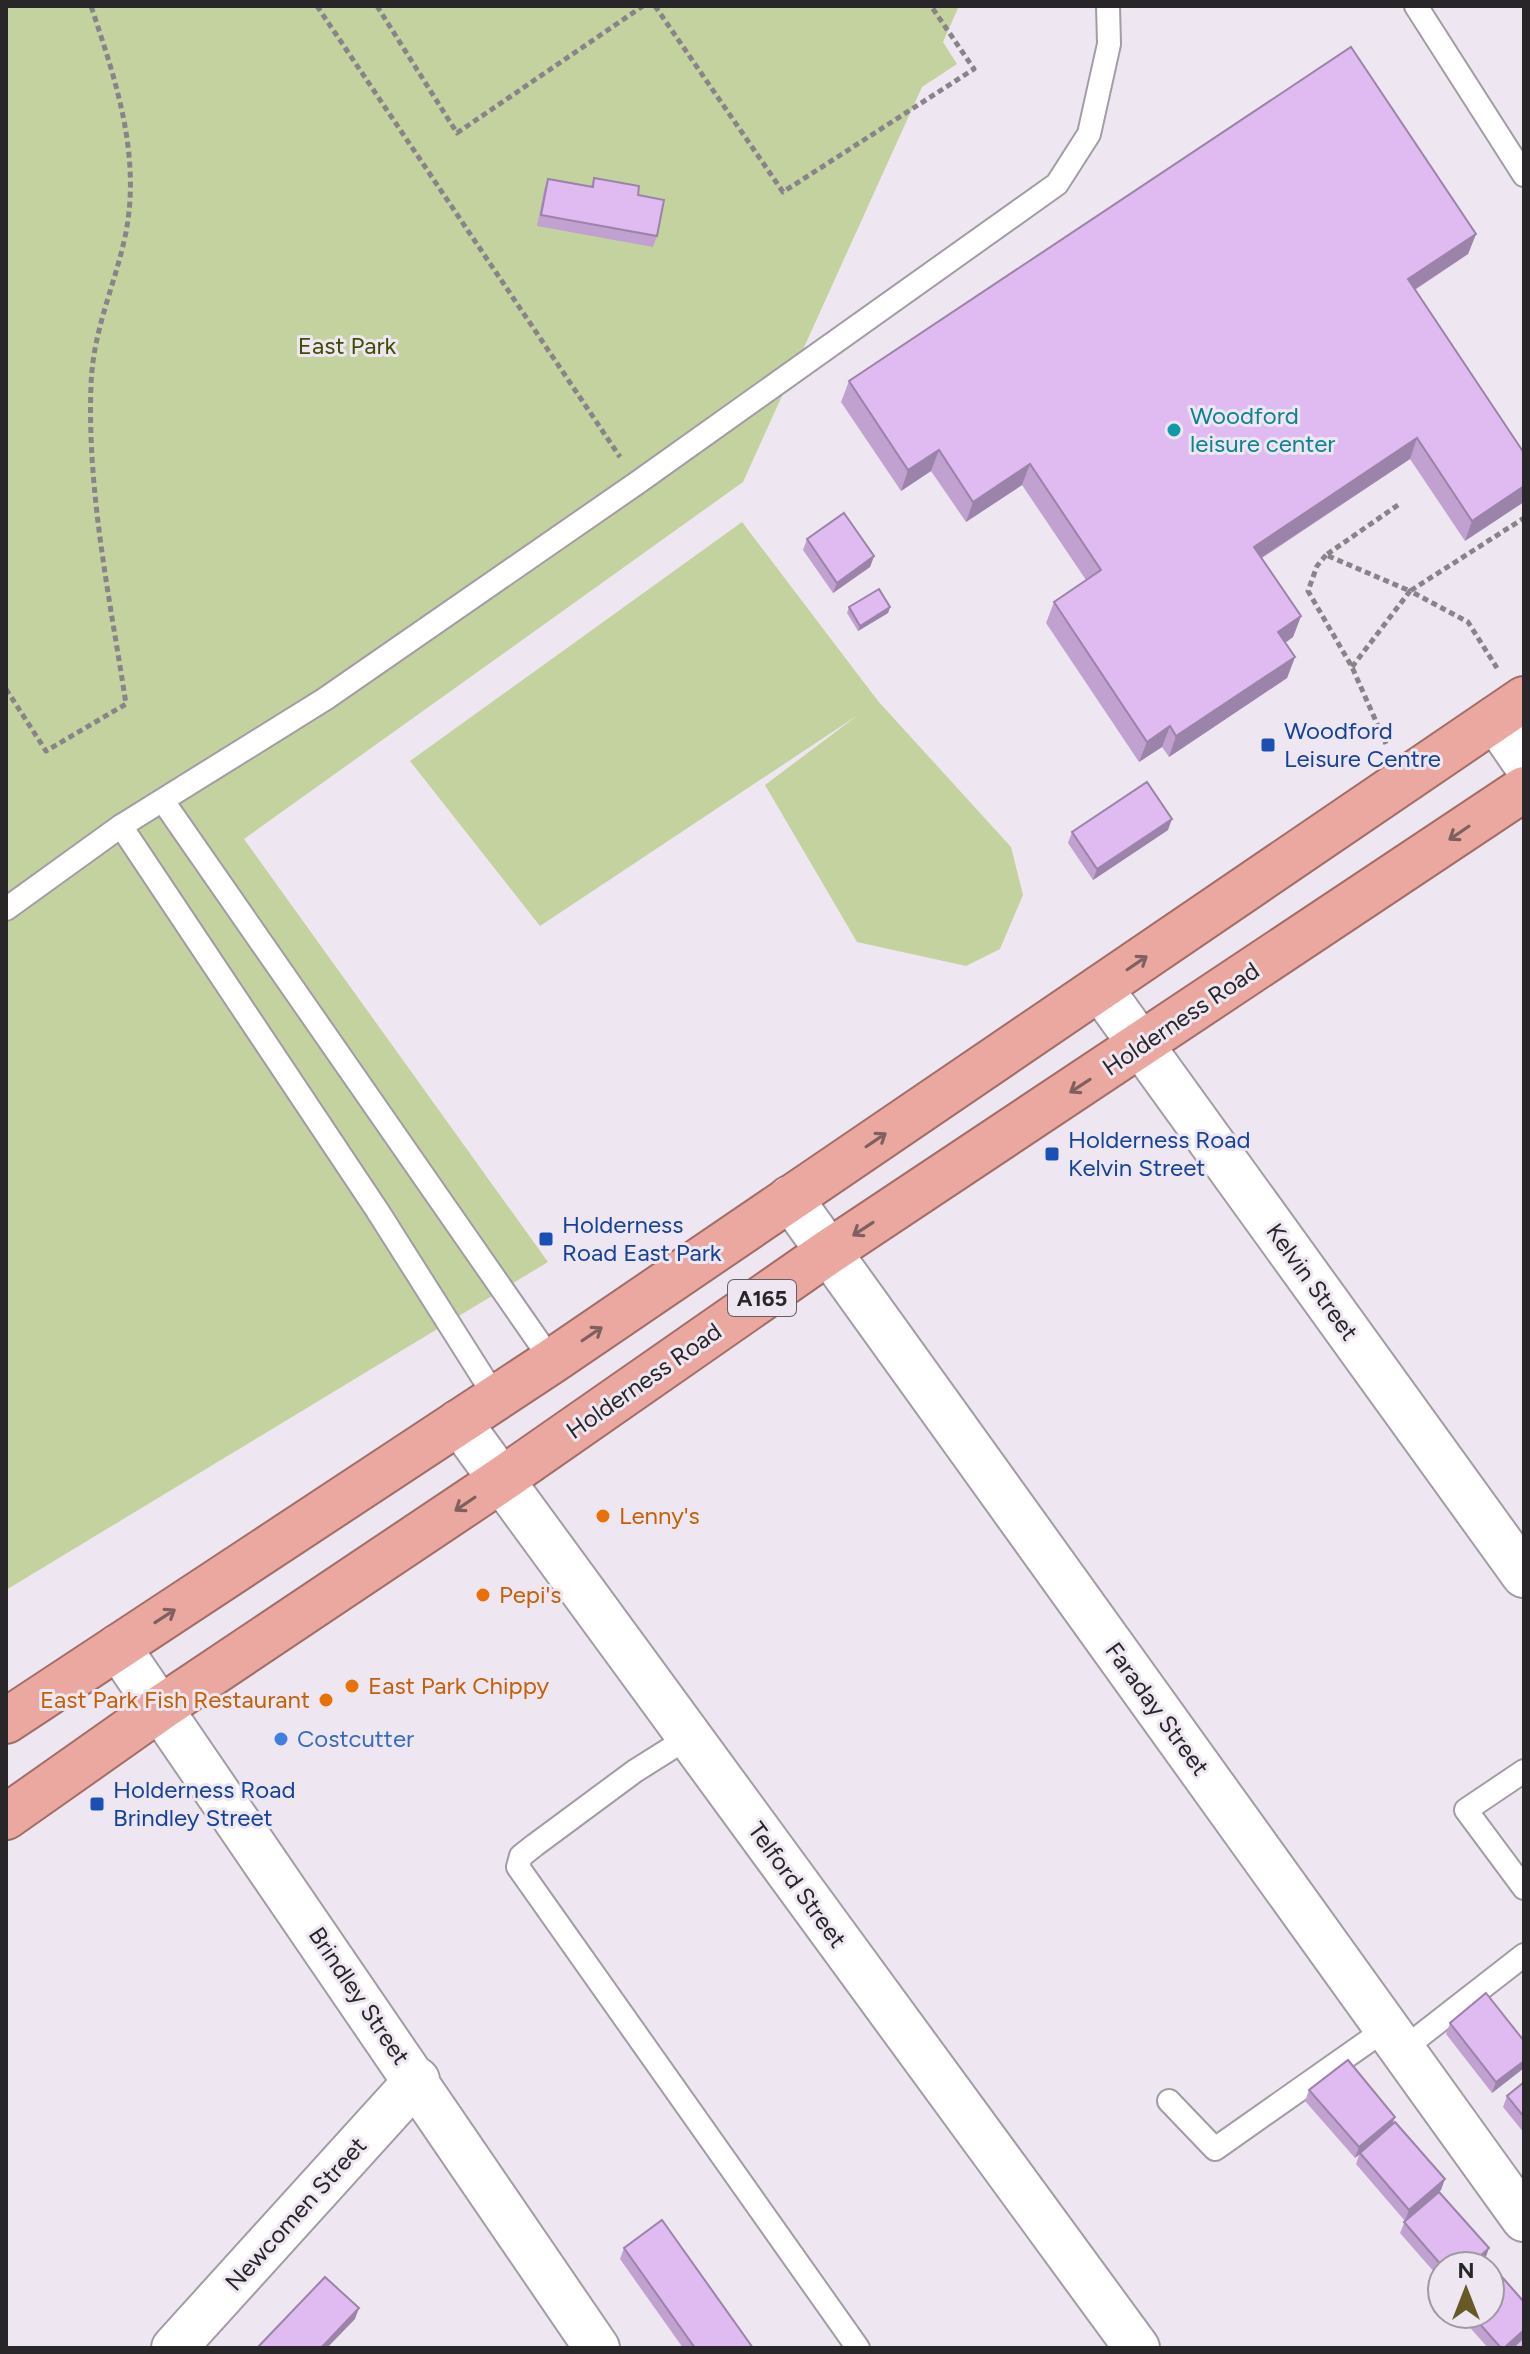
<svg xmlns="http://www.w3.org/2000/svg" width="1530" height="2354" viewBox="0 0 1530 2354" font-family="Figtree,sans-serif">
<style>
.green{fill:#c4d29f}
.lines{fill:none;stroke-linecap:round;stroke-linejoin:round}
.service-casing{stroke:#a29ca5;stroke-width:26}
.minor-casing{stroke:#a29ca5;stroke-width:48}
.trunk-casing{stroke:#a36d67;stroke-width:48}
.path{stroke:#88848a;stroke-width:5;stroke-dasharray:6 4;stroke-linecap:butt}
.service{stroke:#fff;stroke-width:22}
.minor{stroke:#fff;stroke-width:44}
.trunk{stroke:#eaa8a0;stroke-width:44}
.wall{fill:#c0a1d0}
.shaded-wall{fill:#9c83a9}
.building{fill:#dfbbf2;stroke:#9c83a9;stroke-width:2}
.oneway{stroke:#7f605f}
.culture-dot{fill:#0f9aa8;stroke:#eee7f1;stroke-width:3}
.transit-dot{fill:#1a4fb4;stroke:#eee7f1;stroke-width:3}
.food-dot{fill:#e8710a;stroke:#eee7f1;stroke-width:3}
.shop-dot{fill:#3f7fe0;stroke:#eee7f1;stroke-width:3}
.labels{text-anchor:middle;stroke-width:6;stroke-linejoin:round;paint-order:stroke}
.shield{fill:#eee7f1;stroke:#636065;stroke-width:2}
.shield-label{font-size:22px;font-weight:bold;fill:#282629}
.park-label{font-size:24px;fill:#3f4c03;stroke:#eee7f1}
.culture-label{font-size:24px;fill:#0d838f;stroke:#eee7f1;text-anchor:start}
.transit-label{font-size:24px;fill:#164399;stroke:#eee7f1;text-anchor:start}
.street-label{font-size:24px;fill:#282629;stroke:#eee7f1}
.food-label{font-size:24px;fill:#c56008;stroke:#eee7f1;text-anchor:start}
.shop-label{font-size:24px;fill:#366cbe;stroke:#eee7f1;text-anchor:start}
</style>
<rect width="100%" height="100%" fill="#eee7f1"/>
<g class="green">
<path d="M6,6H959L943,42L957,64L922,87L743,482L244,839L548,1262L6,1590Z"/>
<path d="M742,522L878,701L1011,847L1023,895L1000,949L966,966L857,942L765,785L858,715L540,926L410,761Z"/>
</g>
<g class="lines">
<defs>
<g id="service">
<path d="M1416,6L1524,175"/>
<path d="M163,801L552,1361"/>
<path d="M121,826L377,1210L496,1398"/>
<path d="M6,909L121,826L325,699L637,483L1057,184L1089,134L1109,44L1108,6"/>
<path d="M689,1737L635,1771L535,1845L521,1856L518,1867L858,2348"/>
<path d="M1524,1771L1466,1810L1524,1888"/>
<path d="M1402,2050L1524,1955"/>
<path d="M1169,2101L1215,2149L1387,2028"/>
</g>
<g id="minor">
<path d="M1495,719L1524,761"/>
<path d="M1100,988L1524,1575"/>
<path d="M790,1198L1524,2219"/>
<path d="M459,1422L1137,2348"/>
<path d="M118,1647L597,2348"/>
<path d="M174,2348L417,2080"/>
</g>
<g id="trunk">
<path d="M6,1721L552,1361L1524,699"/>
<path d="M6,1817L162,1707L501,1480L827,1253L1524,789"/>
</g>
</defs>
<use href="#service" class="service-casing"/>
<use href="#minor" class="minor-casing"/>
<use href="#trunk" class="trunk-casing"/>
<g class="path">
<path d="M317,6L620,457"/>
<path d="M377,6L457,133L643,6"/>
<path d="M655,6L783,192L974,69L931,6"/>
<path d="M1398,505L1326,555L1410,591L1524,518"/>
<path d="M1326,555L1317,566L1308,591L1352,667L1386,744"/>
<path d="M1352,667L1410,591L1468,622L1497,668"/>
<path d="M6,689L46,751L126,704C110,599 87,492 91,385C93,330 114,288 125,237C142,157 116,81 91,6"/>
</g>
<use href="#service" class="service"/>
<use href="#minor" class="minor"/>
<use href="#trunk" class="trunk"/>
</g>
<g class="wall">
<path d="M594,178L638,195L657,236L653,247L537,226L544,190L548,179L591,186Z"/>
<path d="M1476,234L1468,254L1415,290L1524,453L1465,541L1410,459L1262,558L1301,616L1293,637L1285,643L1295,657L1287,678L1169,757L1162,747L1139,762L1046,623L1054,602L1086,580L1022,485L966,522L931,471L901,491L841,402L849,381Z"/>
<path d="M807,539L874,556L870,567L833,593L803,550Z"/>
<path d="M849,607H890L888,613L858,631L847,613Z"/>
<path d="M1168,830L1093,880L1068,843L1072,832Z"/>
<path d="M1450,2023L1524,2041V2068L1492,2093L1446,2034Z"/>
<path d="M1524,2082V2133L1503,2107L1507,2096Z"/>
<path d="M1309,2090L1395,2117L1392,2124L1441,2190L1439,2192L1489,2248L1485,2259L1478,2266H1442V2281L1400,2233L1405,2221L1356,2164L1359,2155L1355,2158L1305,2101Z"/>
<path d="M624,2248L753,2348H683L620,2259Z"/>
<path d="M1458,2314H1490L1524,2348H1488Z"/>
</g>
<g class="shaded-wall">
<path d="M1476,234L1468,254L1400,299L1408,279Z"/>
<path d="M1417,438L1410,459L1247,567L1254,547Z"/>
<path d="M939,450L931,471L901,491L908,470Z"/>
<path d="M1030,464L1022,485L966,522L973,502Z"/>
<path d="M1524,486V502L1465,541L1472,521Z"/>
<path d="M874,556L870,567L833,593L837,583Z"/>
<path d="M890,607L888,613L858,631L860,626Z"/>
<path d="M1301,616L1293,637L1271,653L1278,632Z"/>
<path d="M1295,657L1287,678L1169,757L1176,736Z"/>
<path d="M1170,726L1162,747L1139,762L1147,742Z"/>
<path d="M1172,819L1168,830L1093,880L1097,869Z"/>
<path d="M1524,2061V2068L1492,2093L1496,2082Z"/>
<path d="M1395,2117L1391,2127L1355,2158L1359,2147Z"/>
<path d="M1445,2179L1441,2190L1405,2221L1409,2210Z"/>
<path d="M1489,2248L1485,2259L1478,2266H1469Z"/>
<path d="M359,2308L355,2319L327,2348H321Z"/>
<path d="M1524,2330V2338L1512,2348H1504Z"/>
</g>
<g class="building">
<path d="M1351,47L1476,234L1408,279L1524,453V486L1472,521L1417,438L1254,547L1301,616L1278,632L1295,657L1176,736L1170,726L1147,742L1054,602L1101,570L1030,464L973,502L939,450L908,470L849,381Z"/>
<path d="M594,178L639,186L638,195L664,200L657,236L541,215L548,179L593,187Z"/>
<path d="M844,513L874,556L837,583L807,539Z"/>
<path d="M879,589L890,607L860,626L849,607Z"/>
<path d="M1147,782L1172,819L1097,869L1072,832Z"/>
<path d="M1486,1993L1524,2041V2061L1496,2082L1450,2023Z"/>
<path d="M1348,2060L1395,2117L1359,2147L1309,2090Z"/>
<path d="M1524,2082V2117L1507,2096Z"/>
<path d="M1395,2122L1445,2179L1409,2210L1360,2153Z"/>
<path d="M1439,2192L1489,2248L1469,2266H1442L1404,2222Z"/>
<path d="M662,2220L753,2348H695L624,2248Z"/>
<path d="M1488,2261L1524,2302V2330L1504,2348H1501L1471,2314H1490V2266H1482Z"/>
<path d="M325,2277L359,2308L321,2348H257Z"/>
<path d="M1524,2337V2348H1512Z"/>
</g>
<defs><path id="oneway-shaft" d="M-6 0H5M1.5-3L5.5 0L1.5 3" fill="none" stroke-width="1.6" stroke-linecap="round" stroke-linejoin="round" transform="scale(2)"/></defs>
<g class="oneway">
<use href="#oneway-shaft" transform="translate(1459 833) rotate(146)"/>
<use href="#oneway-shaft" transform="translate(1137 963) rotate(-34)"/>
<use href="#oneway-shaft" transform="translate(1080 1086) rotate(147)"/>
<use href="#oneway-shaft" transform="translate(876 1140) rotate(-34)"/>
<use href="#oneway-shaft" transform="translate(863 1229) rotate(147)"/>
<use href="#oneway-shaft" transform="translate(592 1334) rotate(-34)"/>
<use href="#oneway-shaft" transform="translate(465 1504) rotate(146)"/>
<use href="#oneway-shaft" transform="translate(165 1616) rotate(-33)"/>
</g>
<circle class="culture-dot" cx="1174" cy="430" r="8"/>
<g class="transit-dot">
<rect x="1260" y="737" width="16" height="16" rx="4"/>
<rect x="1044" y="1146" width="16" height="16" rx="4"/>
<rect x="538" y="1231" width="16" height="16" rx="4"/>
<rect x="89" y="1796" width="16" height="16" rx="4"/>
</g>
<g class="food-dot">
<circle cx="603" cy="1516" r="8"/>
<circle cx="483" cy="1595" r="8"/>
<circle cx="352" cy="1686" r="8"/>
<circle cx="326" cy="1700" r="8"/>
</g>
<circle class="shop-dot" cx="281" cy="1739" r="8"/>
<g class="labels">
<rect class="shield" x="728" y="1280" width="68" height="36" rx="6"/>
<g class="shield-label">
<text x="762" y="1306">A165</text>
</g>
<g class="park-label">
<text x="347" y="354">East Park</text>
</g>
<g class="culture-label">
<text x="1190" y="424">Woodford<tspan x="1190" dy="28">leisure center</tspan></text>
</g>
<g class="transit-label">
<text x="1284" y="739">Woodford<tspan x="1284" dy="28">Leisure Centre</tspan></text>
<text x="1068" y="1148">Holderness Road<tspan x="1068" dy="28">Kelvin Street</tspan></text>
<text x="562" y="1233">Holderness<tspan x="562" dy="28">Road East Park</tspan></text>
<text x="113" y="1798">Holderness Road<tspan x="113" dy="28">Brindley Street</tspan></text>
</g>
<g class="street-label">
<text transform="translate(1181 1019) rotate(-34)" y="8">Holderness Road</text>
<text transform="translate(1312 1282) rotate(54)" y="8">Kelvin Street</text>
<text transform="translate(644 1381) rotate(-35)" y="8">Holderness Road</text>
<text transform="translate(1157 1709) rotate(54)" y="8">Faraday Street</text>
<text transform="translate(797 1885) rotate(54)" y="8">Telford Street</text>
<text transform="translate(359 1996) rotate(56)" y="8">Brindley Street</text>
<text transform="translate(296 2214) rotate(-48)" y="8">Newcomen Street</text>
</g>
<g class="food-label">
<text x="619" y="1524">Lenny's</text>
<text x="499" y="1603">Pepi's</text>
<text x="368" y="1694">East Park Chippy</text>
<text x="310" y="1708" text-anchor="end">East Park Fish Restaurant</text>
</g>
<g class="shop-label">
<text x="297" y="1747">Costcutter</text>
</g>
</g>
<rect width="1530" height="2354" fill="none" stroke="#282629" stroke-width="16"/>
<g transform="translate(1466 2290)"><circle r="38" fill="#eee7f1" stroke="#9f9aa1" stroke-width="2"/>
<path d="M0-6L14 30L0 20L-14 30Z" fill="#675a27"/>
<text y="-12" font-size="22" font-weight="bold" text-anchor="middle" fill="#282629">N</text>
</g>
</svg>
